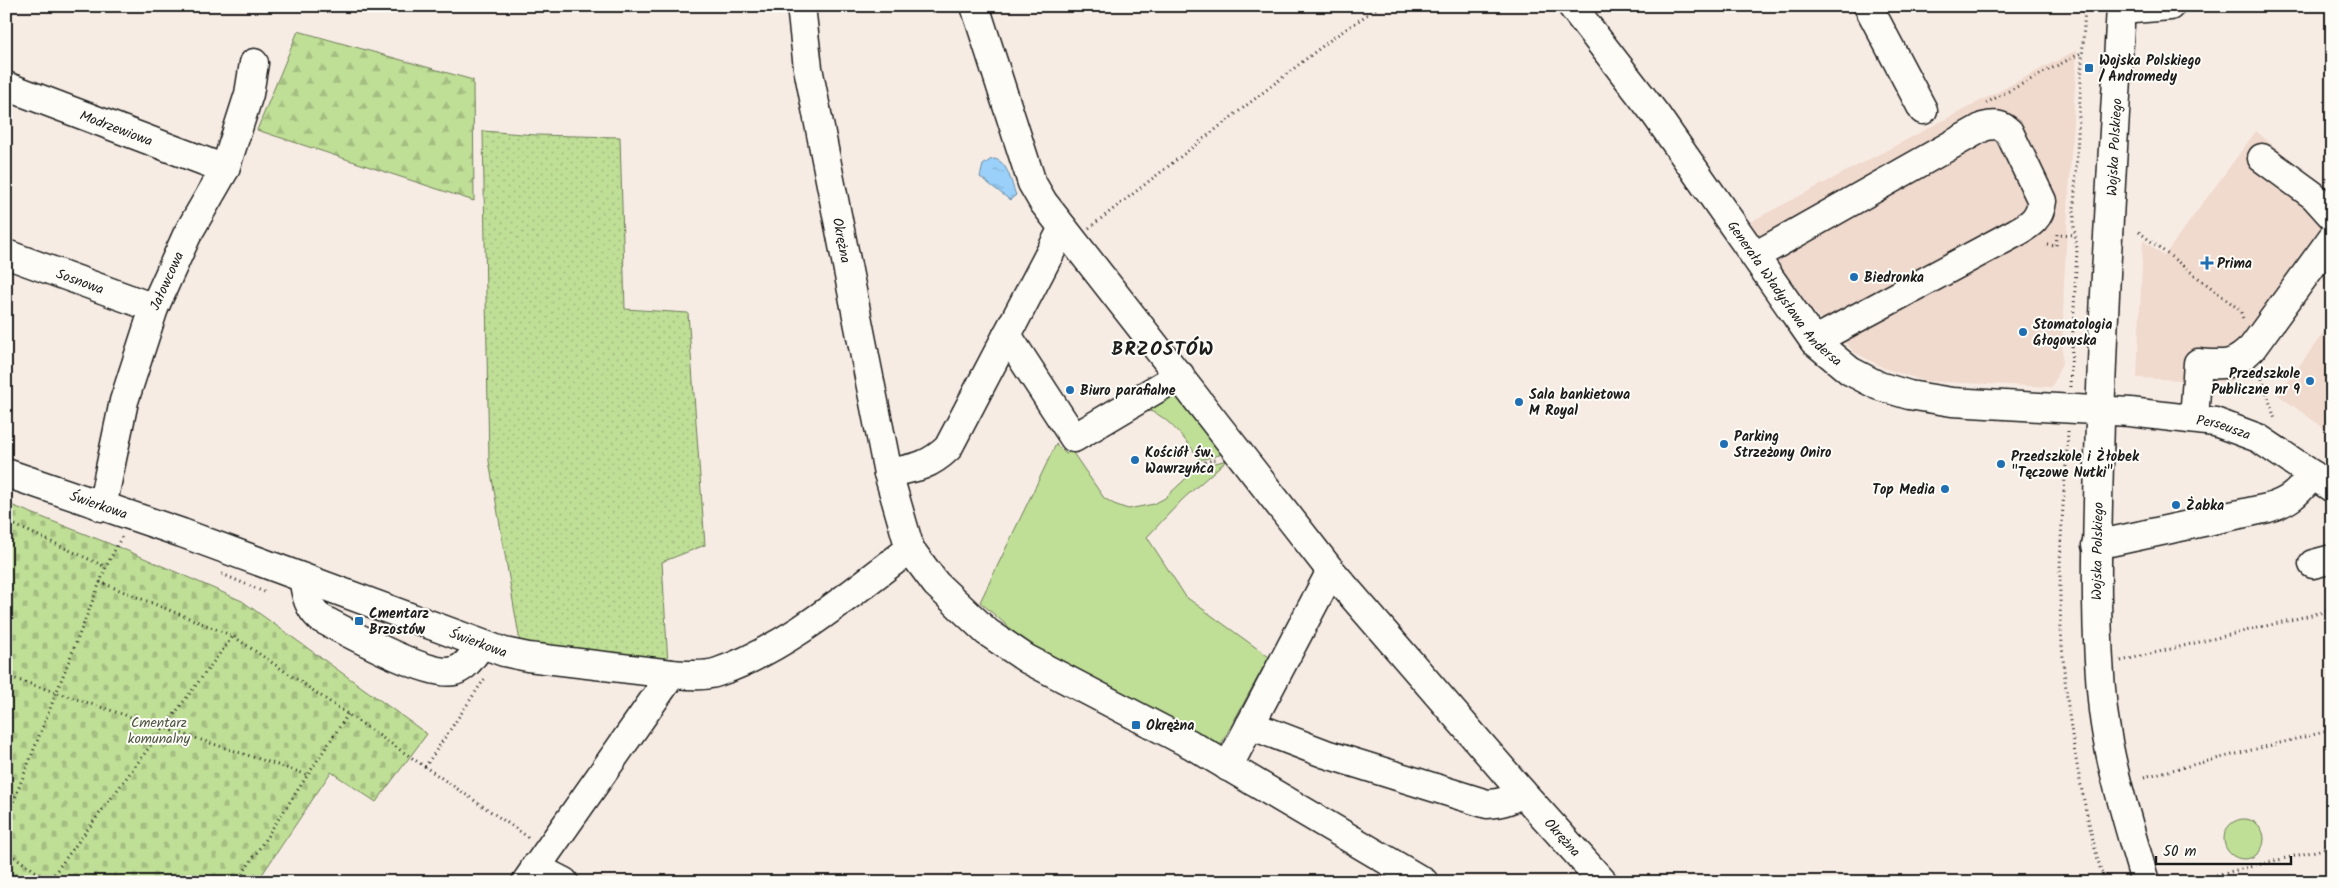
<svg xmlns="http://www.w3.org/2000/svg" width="2338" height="888" viewBox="0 0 2338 888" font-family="Kalam,sans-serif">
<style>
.built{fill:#f0d9cd}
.green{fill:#bfde96;stroke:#6e7d59}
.forest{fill:url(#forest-firs);stroke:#6e7d59}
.cemetery{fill:url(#cemetery-stones);stroke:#6e7d59}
.garden{fill:url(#garden-dots);stroke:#6e7d59}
.water{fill:url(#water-ripples);stroke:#6888a1}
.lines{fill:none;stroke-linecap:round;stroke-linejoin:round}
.minor-casing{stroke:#1c1c1c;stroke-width:31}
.path{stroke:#1c1c1c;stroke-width:3;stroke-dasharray:1 4;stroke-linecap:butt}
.minor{stroke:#fdfcf7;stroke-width:28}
.poi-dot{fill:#1f6fb2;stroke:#fdfcf7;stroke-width:2}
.labels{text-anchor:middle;stroke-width:4;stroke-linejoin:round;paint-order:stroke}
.poi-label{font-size:14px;font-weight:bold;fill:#1c1c1c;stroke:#fdfcf7;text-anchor:start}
.street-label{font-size:14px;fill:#1c1c1c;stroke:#fdfcf7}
.park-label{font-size:14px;fill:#4d5641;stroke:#fdfcf7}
.district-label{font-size:19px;font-weight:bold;letter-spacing:1px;fill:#1c1c1c;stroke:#fdfcf7}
</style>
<defs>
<pattern id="forest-firs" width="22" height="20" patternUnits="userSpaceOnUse" patternTransform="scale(1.25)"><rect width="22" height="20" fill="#bfde96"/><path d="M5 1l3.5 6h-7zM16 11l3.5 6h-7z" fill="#a4be81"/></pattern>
<pattern id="cemetery-stones" width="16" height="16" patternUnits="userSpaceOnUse" patternTransform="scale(1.25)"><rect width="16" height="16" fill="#bfde96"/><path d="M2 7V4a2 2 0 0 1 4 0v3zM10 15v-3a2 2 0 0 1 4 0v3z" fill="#a4be81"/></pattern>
<pattern id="garden-dots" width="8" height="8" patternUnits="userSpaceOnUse" patternTransform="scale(1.25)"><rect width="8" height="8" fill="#bfde96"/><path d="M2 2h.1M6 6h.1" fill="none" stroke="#a4be81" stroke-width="1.8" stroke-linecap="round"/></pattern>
<pattern id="water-ripples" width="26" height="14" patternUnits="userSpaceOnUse" patternTransform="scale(1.25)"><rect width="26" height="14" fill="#9ad0f9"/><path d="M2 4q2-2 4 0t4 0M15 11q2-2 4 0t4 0" fill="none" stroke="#84b2d5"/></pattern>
</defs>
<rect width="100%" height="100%" fill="#f7ece4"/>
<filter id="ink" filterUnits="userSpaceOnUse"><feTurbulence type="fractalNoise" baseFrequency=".02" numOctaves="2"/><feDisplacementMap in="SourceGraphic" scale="10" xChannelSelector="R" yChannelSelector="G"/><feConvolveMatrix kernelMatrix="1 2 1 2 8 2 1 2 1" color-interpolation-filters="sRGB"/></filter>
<g filter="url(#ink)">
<g class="built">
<path d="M2077,50L2064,283L2062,363L2052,387L1924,381L1884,368L1854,352L1812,310L1750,222Z"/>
<path d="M2256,131L2332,195V217L2240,342L2232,382L2137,378L2143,240L2164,256Z"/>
<path d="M2332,321V434L2278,395Z"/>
</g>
<g class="green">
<path d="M1172,386L1223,454L1200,460C1190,445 1161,406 1142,411C1123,416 1104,434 1089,446L1084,441Z"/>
<path d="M1056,444L1066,454L1071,450L1104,498L1114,504L1128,509L1154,504L1165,498L1197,468L1227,460L1183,499L1147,537L1186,597L1269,657L1219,748L1088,679L1021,638L980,602Z"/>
<circle cx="2244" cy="839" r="20"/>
</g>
<path class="forest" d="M298,31L473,80L474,201L257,130Z"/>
<path class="cemetery" d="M6,503L128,551L242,601L427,734L376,802L331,772L257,882H6Z"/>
<path class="garden" d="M483,131L536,135L620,137L625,309L688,313L705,545L662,562L668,664L520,642L489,461Z"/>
<path class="water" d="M994,159C1008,161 1011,183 1016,195L1010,200L980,177L983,165L990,160Z"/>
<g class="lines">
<defs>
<g id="minor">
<path id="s1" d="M801,6L808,68L888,473L910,549L936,584L987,632L1027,659L1190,744L1424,882"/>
<path id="s2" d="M975,6L1032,183L1043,202L1331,571L1522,792L1603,882"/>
<path id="s3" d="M1572,6L1656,115L1814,341L1850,371L1879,386L1909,395L1952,402L2130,412L2215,422L2258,438L2332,488"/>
<path d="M1868,6L1923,110"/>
<path d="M2121,6C2113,158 2102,310 2099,462C2097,545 2094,627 2103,710C2110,768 2129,825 2145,882"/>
<path d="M2121,10L2170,6"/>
<path id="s4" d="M6,86L225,169"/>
<path d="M2262,158L2314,196L2332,216"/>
<path id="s5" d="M6,254L154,308"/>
<path d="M1755,256L1983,127C1994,124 2001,124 2009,132L2042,201C2040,218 2031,224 2017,232L1814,341"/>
<path d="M1007,335L1074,438L1180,375"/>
<path d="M2194,419L2198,363C2225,365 2233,367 2252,348L2332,238"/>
<path id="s6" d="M6,473L182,533L504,652L528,657L672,674C687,675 704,677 718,672C788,648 852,592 910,549"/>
<path d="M888,473C914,468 928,467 948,448L1063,228"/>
<path id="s7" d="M102,507L124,401L154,308L187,235L225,169L249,94L254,63"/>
<path d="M2096,545L2268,508C2291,501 2297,493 2313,475"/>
<path d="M2313,564L2332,559"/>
<path d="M303,578C306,594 307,606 320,618C345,631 429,678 454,671C467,667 473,655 481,645"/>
<path d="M1250,725L1326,754L1487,804C1501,803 1510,801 1522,792"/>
<path d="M1228,767L1331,571"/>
<path d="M535,867L564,882"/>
<path d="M526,882L672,674"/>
</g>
</defs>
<use href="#minor" class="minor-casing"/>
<g class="path">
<path d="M1986,103L2083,52"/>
<path d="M2326,179L2332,172"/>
<path d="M1089,228L1333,38L1380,6"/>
<path d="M2139,232L2240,310L2244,321"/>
<path d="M2047,245L2056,246L2057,234L2075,235"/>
<path d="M2259,369L2275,419"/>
<path d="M2070,387L2077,249L2074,226V209L2085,6"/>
<path d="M2068,431C2065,486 2059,542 2060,598C2062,694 2078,789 2104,882"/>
<path d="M1195,465L1216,459"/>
<path d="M6,521L106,567"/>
<path d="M222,574L264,592"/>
<path d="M100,582L233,636L531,839"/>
<path d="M2121,661L2332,610"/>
<path d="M6,676L308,775"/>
<path d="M425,767L485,678"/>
<path d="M2144,777L2332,730"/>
<path d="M6,820L106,567L122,536"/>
<path d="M6,851L51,882"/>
<path d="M48,882L233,636"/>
<path d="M237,882L348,714"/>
<path d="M2187,882L2332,847"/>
</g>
<use href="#minor" class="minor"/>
</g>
</g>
<g class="poi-dot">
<rect x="2084" y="63" width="10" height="10" rx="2.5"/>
<path d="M2204.5 255.5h5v5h5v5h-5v5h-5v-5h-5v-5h5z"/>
<circle cx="1854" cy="277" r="5"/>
<circle cx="2023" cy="332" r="5"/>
<circle cx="2310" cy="381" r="5"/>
<circle cx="1070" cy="390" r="5"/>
<circle cx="1519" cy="402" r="5"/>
<circle cx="1724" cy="444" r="5"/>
<circle cx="1135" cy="460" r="5"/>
<circle cx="2001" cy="464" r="5"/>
<circle cx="1945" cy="489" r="5"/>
<circle cx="2176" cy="505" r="5"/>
<rect x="354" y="616" width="10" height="10" rx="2.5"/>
<rect x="1131" y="720" width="10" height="10" rx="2.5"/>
</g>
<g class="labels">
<g class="poi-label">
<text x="2099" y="65">Wojska Polskiego<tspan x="2099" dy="16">/ Andromedy</tspan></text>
<text x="2217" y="268">Prima</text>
<text x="1864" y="282">Biedronka</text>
<text x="2033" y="329">Stomatologia<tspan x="2033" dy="16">Głogowska</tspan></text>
<text x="2300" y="378" text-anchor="end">Przedszkole<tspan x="2300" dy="16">Publiczne nr 9</tspan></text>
<text x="1080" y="395">Biuro parafialne</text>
<text x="1529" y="399">Sala bankietowa<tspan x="1529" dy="16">M Royal</tspan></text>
<text x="1734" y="441">Parking<tspan x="1734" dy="16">Strzeżony Oniro</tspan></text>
<text x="1145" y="457">Kościół św.<tspan x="1145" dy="16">Wawrzyńca</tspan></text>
<text x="2011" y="461">Przedszkole i Żłobek<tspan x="2011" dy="16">"Tęczowe Nutki"</tspan></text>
<text x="1935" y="494" text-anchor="end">Top Media</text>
<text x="2186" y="510">Żabka</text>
<text x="369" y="618">Cmentarz<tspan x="369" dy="16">Brzostów</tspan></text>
<text x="1146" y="730">Okrężna</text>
</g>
<g class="street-label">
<text dy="5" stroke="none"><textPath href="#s4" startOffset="118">Modrzewiowa</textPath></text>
<text transform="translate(2114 147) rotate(-87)" y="5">Wojska Polskiego</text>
<text dy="5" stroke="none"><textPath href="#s1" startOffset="238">Okrężna</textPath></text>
<text dy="5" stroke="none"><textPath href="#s5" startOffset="79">Sosnowa</textPath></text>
<text dy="5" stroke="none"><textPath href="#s7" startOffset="236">Jałowcowa</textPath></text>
<text dy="5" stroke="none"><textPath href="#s3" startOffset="358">Generała Władysława Andersa</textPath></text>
<text dy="5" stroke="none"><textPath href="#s3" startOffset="841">Perseusza</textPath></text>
<text dy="5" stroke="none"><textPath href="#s6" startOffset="98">Świerkowa</textPath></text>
<text transform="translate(2097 551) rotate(-89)" y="5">Wojska Polskiego</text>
<text dy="5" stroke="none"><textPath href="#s6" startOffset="502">Świerkowa</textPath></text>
<text dy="5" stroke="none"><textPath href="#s2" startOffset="1029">Okrężna</textPath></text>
</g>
<g class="park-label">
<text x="159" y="727">Cmentarz<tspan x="159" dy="16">komunalny</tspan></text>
</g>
<g class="district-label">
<text x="1163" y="355">BRZOSTÓW</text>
</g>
</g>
<rect width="2338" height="888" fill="none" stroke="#fdfcf7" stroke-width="25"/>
<rect x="12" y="12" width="2313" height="863" fill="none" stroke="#1c1c1c" stroke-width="2" filter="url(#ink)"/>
<path d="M2156 856v8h135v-8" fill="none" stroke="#1c1c1c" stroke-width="2.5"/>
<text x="2163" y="856" font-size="15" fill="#1c1c1c" stroke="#fdfcf7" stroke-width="4" paint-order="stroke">50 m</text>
</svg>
